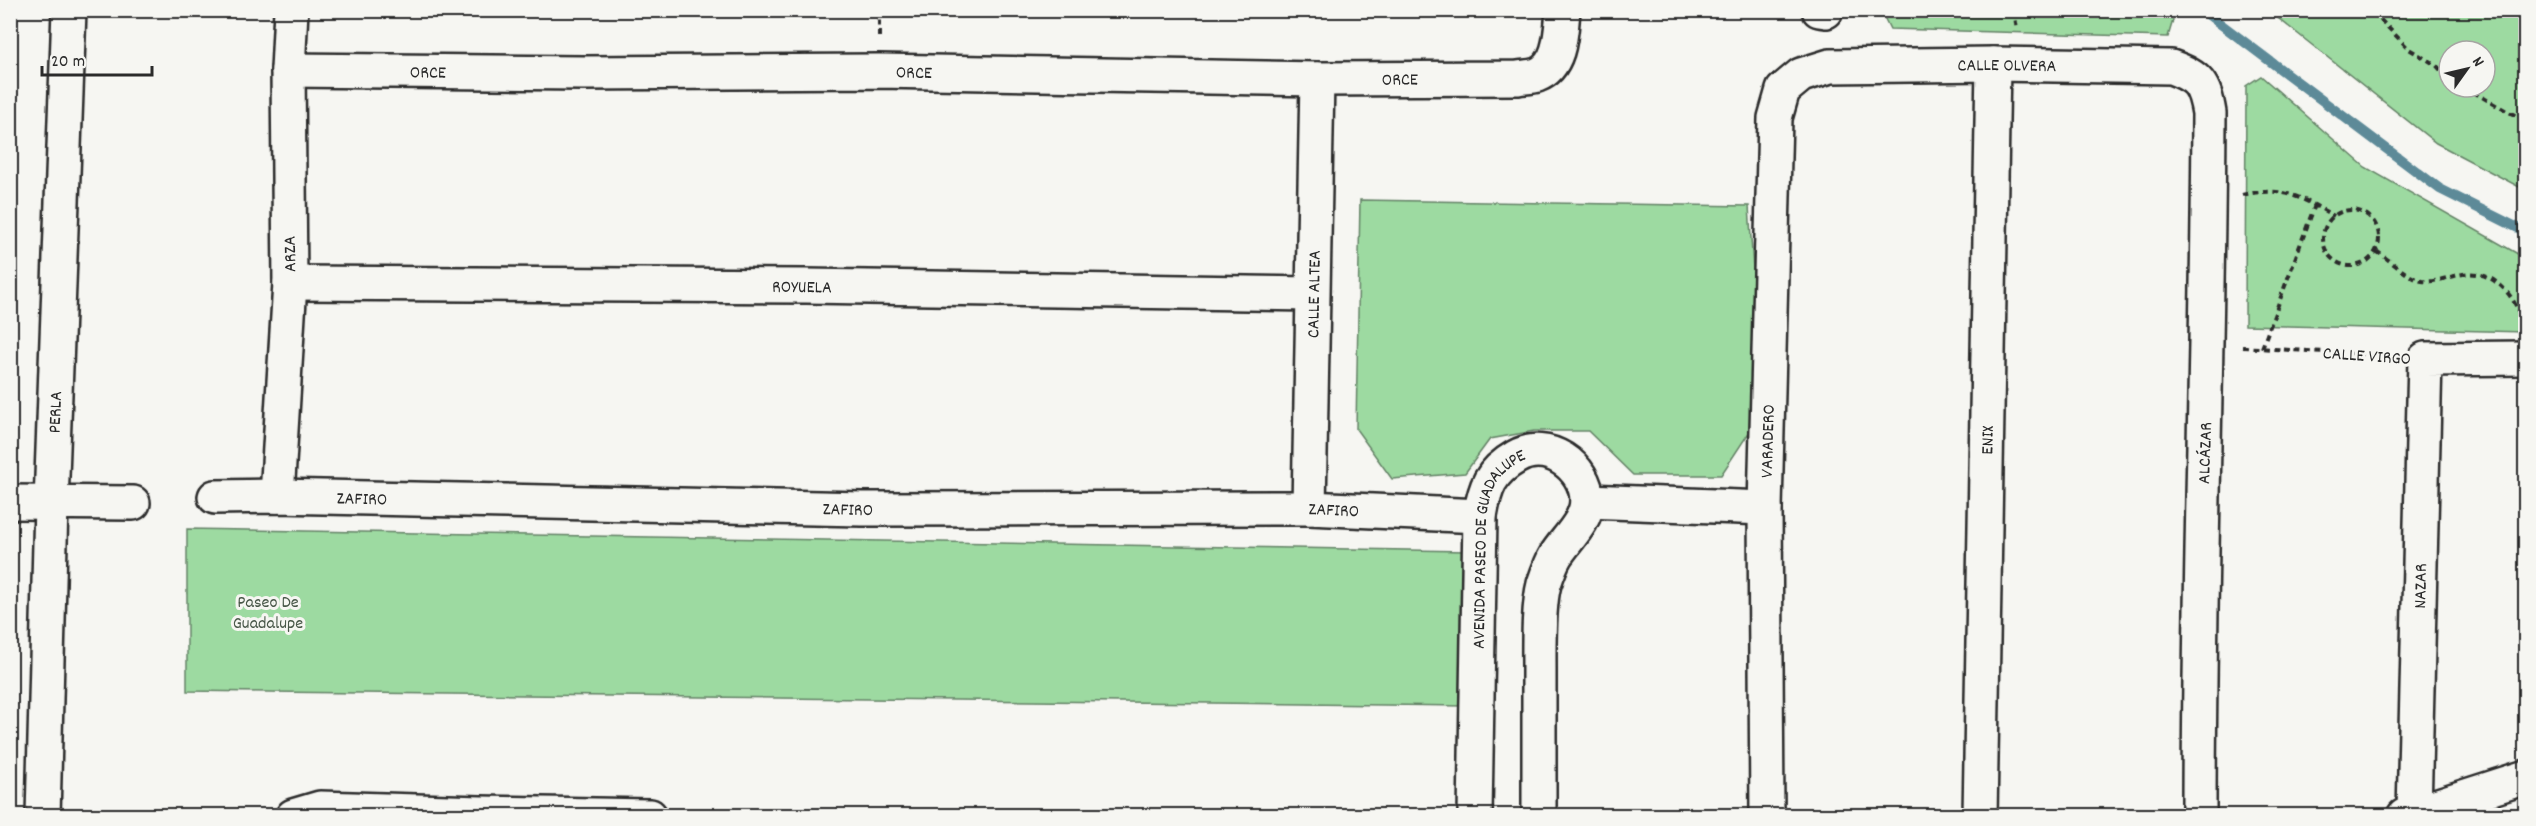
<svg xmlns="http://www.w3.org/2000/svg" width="2536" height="826" viewBox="0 0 2536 826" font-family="Dekko,sans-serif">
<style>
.green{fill:#9ddaa1;stroke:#648266;stroke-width:1.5;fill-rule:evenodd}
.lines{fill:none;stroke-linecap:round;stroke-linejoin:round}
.stream{stroke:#5d8a98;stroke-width:10}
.minor-casing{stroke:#2b2b2b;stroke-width:38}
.path{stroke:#2b2b2b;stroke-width:4;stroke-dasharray:6 4.5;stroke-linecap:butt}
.minor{stroke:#f6f6f2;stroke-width:33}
.labels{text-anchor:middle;stroke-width:6;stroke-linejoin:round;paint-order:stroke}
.street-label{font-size:18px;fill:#2b2b2b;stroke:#f6f6f2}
.park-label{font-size:18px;fill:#485748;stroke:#f6f6f2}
</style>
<rect width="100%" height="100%" fill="#f6f6f2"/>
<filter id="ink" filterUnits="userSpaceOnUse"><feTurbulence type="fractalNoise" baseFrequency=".0167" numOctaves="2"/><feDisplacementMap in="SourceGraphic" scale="12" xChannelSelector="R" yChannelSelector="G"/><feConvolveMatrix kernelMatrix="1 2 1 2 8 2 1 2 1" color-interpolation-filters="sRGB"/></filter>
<g filter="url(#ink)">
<g class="green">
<path d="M2160,11L2173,20L2168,37L1890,29L1881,11Z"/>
<path d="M2269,11H2525V190L2436,143ZM2449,51H2485V87H2449Z"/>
<path d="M2261,76L2365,167L2525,258V332L2245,325L2246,86Z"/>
<path d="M1360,200L1749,206L1760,380L1752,428L1721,475H1633L1588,431H1534L1490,439L1465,473L1392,479L1356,429Z"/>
<path d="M187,529L1466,551V706L187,691Z"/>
</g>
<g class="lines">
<path class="stream" d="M2202,10L2440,189L2526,232"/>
<defs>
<g id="minor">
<path d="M1819,10L1826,11"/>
<path id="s1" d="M288,70L584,73L879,71L1317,79L1518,78C1524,77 1531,77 1537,75C1561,66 1561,32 1563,10"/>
<path id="s2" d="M290,283L806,286L1312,294"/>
<path d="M277,496L290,283L288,70L291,10"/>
<path id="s3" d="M215,497L277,496L862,509L1309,508L1480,516"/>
<path d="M1587,501L1765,508"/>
<path d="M10,502L133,503"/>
<path id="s4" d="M1309,508L1317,79"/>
<path id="s5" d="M2414,812L2425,359L2526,358"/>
<path id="s6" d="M43,816L51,504L69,10"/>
<path d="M293,816L320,808L481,813L650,816"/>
<path id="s7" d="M1475,816L1480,516C1485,487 1490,472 1516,457C1547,439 1586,466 1587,500C1587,521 1567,538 1556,555C1551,563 1547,575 1544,584C1538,607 1539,646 1539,670C1539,719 1539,767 1539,816"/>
<path id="s8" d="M1767,816L1765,508L1775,118L1783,90L1801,75L1830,66L1993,64L2171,67C2199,77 2204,84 2209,113C2208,347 2199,581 2199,816"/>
<path id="s9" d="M1980,816L1993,64"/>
<path d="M2404,816L2526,777"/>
</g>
</defs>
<use href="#minor" class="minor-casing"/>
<g class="path">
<path d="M2014,10L2017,30"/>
<path d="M2358,10L2383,13L2391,10"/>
<path d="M2373,12L2409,49L2436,65L2449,79"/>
<path d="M879,37V10"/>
<path d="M2464,87C2485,98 2504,111 2526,120"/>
<path d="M2242,195C2284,186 2298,196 2334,216"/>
<circle cx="2351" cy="238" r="28"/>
<path d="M2376,251C2389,259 2408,278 2422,281C2437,283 2450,276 2463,274C2493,269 2516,296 2522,322"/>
<path d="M2242,347L2390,356"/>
<path d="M2262,348L2315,205"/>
</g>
<use href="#minor" class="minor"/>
</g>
</g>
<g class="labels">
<g class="street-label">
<text dy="6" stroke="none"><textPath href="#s8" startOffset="958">CALLE OLVERA</textPath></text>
<text dy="6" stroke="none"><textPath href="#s1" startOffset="140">ORCE</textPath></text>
<text dy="6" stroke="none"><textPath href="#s1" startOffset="626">ORCE</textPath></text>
<text dy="6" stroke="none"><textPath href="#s1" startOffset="1112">ORCE</textPath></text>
<text transform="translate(289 254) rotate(-91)" y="6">ARZA</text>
<text dy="6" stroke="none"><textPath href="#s2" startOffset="512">ROYUELA</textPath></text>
<text dy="6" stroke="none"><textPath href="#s4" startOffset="214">CALLE ALTEA</textPath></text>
<text transform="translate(2367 355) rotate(4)" y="6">CALLE VIRGO</text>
<text dy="6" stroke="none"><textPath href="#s6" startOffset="404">PERLA</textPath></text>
<text dy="6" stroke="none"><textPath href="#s8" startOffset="375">VARADERO</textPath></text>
<text dy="6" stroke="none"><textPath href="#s9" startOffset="376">ENIX</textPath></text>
<text transform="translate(2204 453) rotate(-88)" y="6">ALCÁZAR</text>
<text dy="6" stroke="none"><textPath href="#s3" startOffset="147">ZAFIRO</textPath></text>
<text dy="6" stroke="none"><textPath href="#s3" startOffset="633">ZAFIRO</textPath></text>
<text dy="6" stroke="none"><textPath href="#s3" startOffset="1119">ZAFIRO</textPath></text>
<text dy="6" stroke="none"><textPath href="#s7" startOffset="274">AVENIDA PASEO DE GUADALUPE</textPath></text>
<text dy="6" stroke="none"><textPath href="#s5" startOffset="226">NAZAR</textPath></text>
</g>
<g class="park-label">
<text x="268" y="607">Paseo De<tspan x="268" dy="21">Guadalupe</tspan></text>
</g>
</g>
<rect width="2536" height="826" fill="none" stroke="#f6f6f2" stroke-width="36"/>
<rect x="18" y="18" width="2500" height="790" fill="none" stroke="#2b2b2b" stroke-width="2" filter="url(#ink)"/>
<g transform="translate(2467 69) rotate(56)"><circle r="28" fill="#f6f6f2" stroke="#a5a5a2" stroke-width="1.5"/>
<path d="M0-4.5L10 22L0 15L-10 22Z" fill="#2b2b2b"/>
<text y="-9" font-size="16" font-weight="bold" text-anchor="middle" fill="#2b2b2b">N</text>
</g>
<path d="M42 66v9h110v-9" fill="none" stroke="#2b2b2b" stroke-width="3"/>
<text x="51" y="66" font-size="18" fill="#2b2b2b" stroke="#f6f6f2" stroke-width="4.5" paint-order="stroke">20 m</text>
</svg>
